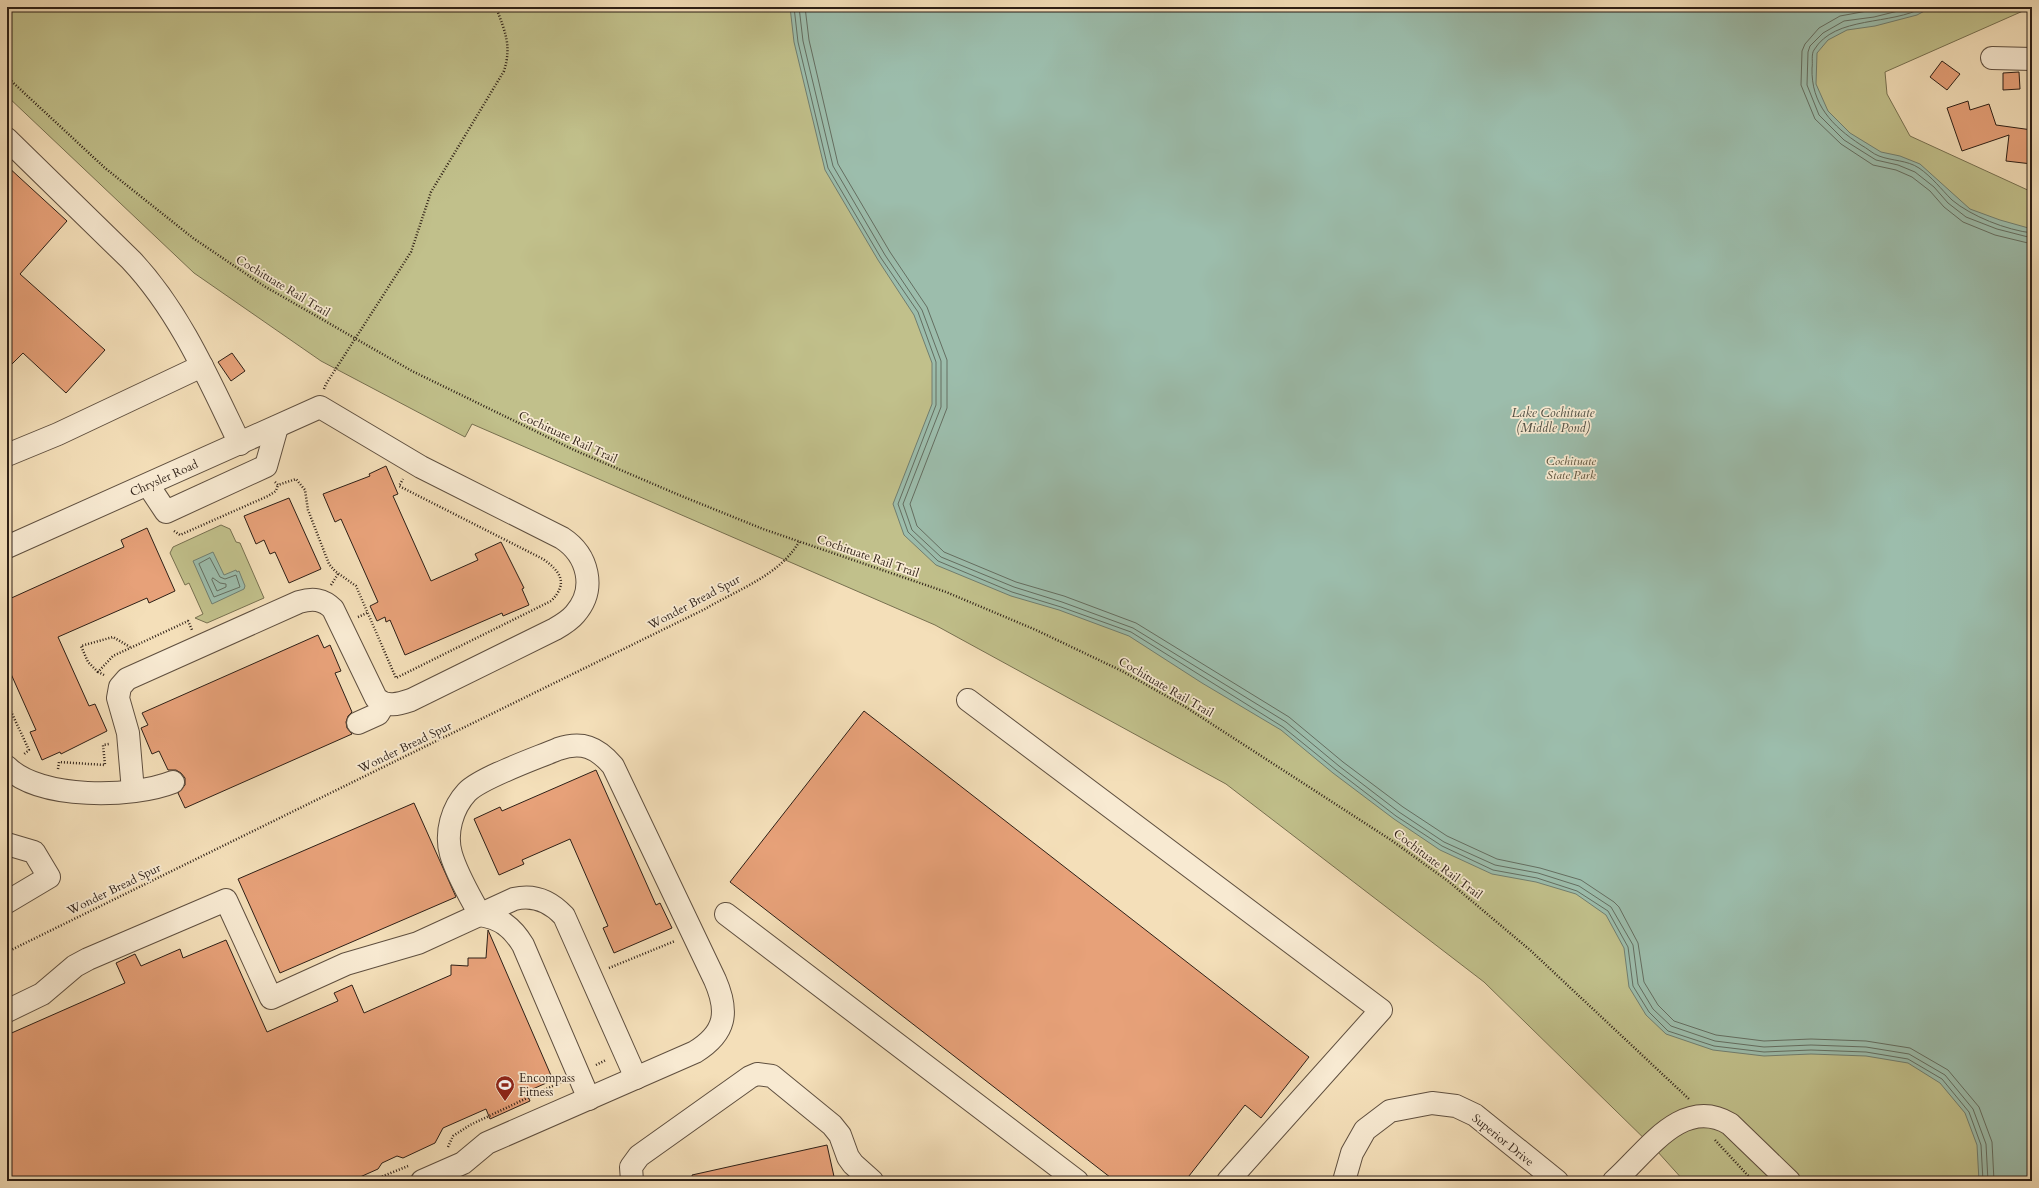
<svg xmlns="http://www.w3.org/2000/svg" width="2039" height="1188" viewBox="0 0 2039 1188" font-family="Cardo,serif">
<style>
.green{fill:#c1c08b;stroke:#777050}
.water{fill:#9cbdac;stroke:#707e70}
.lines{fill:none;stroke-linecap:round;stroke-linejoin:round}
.shore{stroke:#646e61;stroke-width:1}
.building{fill:#e7a179;stroke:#2d1f16}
.minor-casing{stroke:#5f4f3f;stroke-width:24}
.path{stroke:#2d1f16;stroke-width:2.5;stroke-dasharray:1 2;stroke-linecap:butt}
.minor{stroke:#f8ead2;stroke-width:22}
.labels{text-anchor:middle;stroke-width:3.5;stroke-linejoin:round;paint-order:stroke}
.street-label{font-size:12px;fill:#2d1f16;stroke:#f8ead2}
.park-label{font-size:12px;font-style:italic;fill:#594f39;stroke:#f8ead2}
.poi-label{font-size:12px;fill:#2d1f16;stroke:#f8ead2;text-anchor:start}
.water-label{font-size:13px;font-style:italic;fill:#4e4e43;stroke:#f8ead2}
</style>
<rect width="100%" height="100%" fill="#f4dfb9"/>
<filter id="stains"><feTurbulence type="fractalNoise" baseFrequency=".005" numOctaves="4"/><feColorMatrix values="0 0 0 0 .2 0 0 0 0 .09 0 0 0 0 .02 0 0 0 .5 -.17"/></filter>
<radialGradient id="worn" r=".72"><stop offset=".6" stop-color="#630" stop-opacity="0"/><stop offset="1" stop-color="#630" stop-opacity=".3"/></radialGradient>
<g class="green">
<path d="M7,7H2032L1885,72L1887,94L1910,136L2032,192V1181H1684L1657,1151L1484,982L1226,784L935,625L472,424L465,437L321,361L194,273L7,96Z"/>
<path d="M221,525L230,529L236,542L240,543L264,598L207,623L195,618L203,614L189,583L185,585L170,553L173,547Z"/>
</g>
<g class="water">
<path d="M790,7H1932L1917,15L1875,26L1847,30L1828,40L1817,53L1816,84L1828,111L1850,133L1881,152L1900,156L1920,164L1970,209L2000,220L2032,229V1181H1979L1977,1145L1965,1113L1940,1083L1908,1063L1866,1056L1811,1054L1764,1056L1713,1050L1666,1034L1646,1015L1629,987L1624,948L1606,915L1576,894L1536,882L1492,874L1440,850L1394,819L1333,773L1281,730L1202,683L1129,636L1059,610L1011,596L936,565L904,535L893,504L932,404V363L914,315L878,260L825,170L794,42Z"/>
<path d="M213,552L224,575L236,570L237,572L239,571L245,586L244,589L212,604L193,561Z"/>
</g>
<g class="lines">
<g class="shore">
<path d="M794,7L798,42L828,168L881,258L918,312L936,362V405L898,504L908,532L938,561L1012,592L1061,607L1131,632L1283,727L1336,770L1396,816L1442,846L1493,870L1537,878L1577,891L1608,911L1628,947L1633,986L1649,1012L1668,1031L1714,1046L1764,1052L1811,1050L1866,1052L1908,1059L1942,1079L1969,1112L1981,1145L1983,1181"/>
<path d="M799,7L803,41L833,166L885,255L922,310L941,361V407L903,504L912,530L941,557L1014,587L1062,602L1133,628L1286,722L1339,766L1399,812L1444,842L1495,865L1538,873L1579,886L1611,907L1633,945L1638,984L1653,1009L1671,1026L1715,1041L1764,1047L1811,1045L1866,1047L1909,1054L1945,1075L1973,1109L1986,1144L1988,1181"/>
<path d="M805,7L809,40L838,164L890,252L927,307L947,360V408L910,504L917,526L944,552L1016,582L1064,596L1136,623L1289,717L1343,762L1403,807L1447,836L1497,859L1540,868L1581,880L1614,902L1619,907L1638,943L1644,982L1658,1005L1674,1021L1716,1035L1764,1041L1811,1039L1866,1041L1910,1048L1948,1070L1979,1107L1992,1142L1994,1181"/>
<path d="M1889,7L1840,16L1819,28L1805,44L1802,51L1801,85L1815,119L1841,144L1873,165L1896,170L1912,177L1930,191L1944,207L1963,222L1995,235L2032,244"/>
<path d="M1914,7L1874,17L1844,21L1823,33L1810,46L1808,52L1807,85L1819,115L1844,140L1876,160L1898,165L1915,172L1934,187L1948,203L1966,217L1997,229L2032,238"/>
<path d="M1924,7C1891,26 1835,15 1814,50C1811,54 1813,63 1812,68C1811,104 1832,126 1861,145C1867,148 1873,154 1879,156C1892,161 1907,160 1919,168C1932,177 1941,189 1952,200C1971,216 2006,230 2032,233"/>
<path d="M210,558L220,577L225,579L236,575L240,587L214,597L199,564Z"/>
<path d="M213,578L220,583L226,584V587L217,591L212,580Z"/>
</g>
</g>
<g class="building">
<path d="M1942,61L1960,74L1947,90L1930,77Z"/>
<path d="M2019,72L2020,89L2003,90V73Z"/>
<path d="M1968,101L1970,110L1989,104L1996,125L2032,130V164L2006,161L2009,135L1962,151L1947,108Z"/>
<path d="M7,166L67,221L20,274L105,350L66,393L23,353L7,369Z"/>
<path d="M232,353L245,371L231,381L218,362Z"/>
<path d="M386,466L398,494L393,496L431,581L478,560L475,554L501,542L524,588L522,589L529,605L503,616L502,613L405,655L390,620L386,622L385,617L377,621L370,606L378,602L341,519L335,522L323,494L370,476L369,474Z"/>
<path d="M289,498L321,569L289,583L275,552L270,554L264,540L256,544L244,516Z"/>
<path d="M147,528L175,591L149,603L147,598L58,637L89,706L95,704L107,731L61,754L60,752L42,760L30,732L36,730L7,665V600L124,547L121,540Z"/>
<path d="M318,635L324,648L330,645L341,671L335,673L352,712L348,716L346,722L347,728L352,734L185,808L178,793L185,785V778L181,773L176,770H168L159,751L152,754L141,728L148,725L142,713Z"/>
<path d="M864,711L1309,1057L1261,1118L1245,1105L1185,1181H1115L730,882Z"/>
<path d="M596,770L656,905L660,903L672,928L614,953L603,928L608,926L570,839L522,860L524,864L499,875L474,819L500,807L502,811Z"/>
<path d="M414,803L456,897L280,973L238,879Z"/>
<path d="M488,930L553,1080L526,1092L530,1101L490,1119L486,1109L443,1128L435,1143L403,1158L397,1156L382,1163L378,1169L351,1181H7V1035L125,983L116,963L135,954L141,966L180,949L183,958L226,940L267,1032L338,1001L334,993L352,985L364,1013L451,975V965L468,966V958H486Z"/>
<path d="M827,1145L835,1181H693L692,1175Z"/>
</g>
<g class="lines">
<defs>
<g id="minor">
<path d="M1992,58L2032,59"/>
<path d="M7,139L131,260C180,312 209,380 240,444"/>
<path d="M7,455L58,434L202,366"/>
<path d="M148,485L166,512L266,466L277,427"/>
<path d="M7,547L320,407L421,467L562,538C588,555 597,589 575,614C570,620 562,625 555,629L411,700C399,704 386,708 376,698L333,609C323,599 313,598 299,602L127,679L120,687L118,698L128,733L133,791"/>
<path d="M968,700L1381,1010L1228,1181"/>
<path d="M358,723L378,714L384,704"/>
<path d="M7,767C40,800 133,798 173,782"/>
<path d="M7,844L34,852L49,877L7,902"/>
<path d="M726,914L1077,1181"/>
<path d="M480,915C500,918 512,927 523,945L589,1099"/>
<path d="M7,1011L42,994L75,966L88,959L226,900L271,998L346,964L418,943L514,899C534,894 550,901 564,916L636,1078"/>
<path d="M422,1181L463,1163L487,1143L695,1052C726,1033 729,1012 715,980L613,766C597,747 582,741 558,749C537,758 482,777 467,792C452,808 445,833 451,854C457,875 470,896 480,915"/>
<path d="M632,1181L631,1167L639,1156L750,1077L757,1074L772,1076L832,1125L840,1135L848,1157L853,1164L872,1181"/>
<path d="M1344,1181L1352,1153L1365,1130L1390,1111L1432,1103L1456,1106L1475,1115L1557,1181"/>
<path d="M1614,1181C1646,1153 1682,1095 1730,1124L1789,1181"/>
</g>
</defs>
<use href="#minor" class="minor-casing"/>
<g class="path">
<path d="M7,77L105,168L193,238L264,286L412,371L574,450L679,495L763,529L946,592L1036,630L1122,671L1184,706L1391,840L1448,881L1530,950L1689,1099"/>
<path d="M324,389L326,384L411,252L431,192L504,71C512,45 505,32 496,7"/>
<path d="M275,482L278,485L296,479L305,490L308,510L329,564L335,571L356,586L396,678L551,601C569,583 560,571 543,559L399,486L403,479"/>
<path d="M174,531L180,535L268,496L276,491L278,485"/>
<path d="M331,585L338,574"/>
<path d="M358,617L367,613"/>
<path d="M98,672L88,662L81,646L113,637L130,647"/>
<path d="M104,675L98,672L113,656L188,621L192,630"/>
<path d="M7,703L29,750L23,755"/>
<path d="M58,769L59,762L105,765L103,745L109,744"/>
<path d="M7,952L705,609C737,590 780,575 799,542"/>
<path d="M609,968L675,941"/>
<path d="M596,1065L606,1060"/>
<path d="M1715,1140L1753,1181"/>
<path d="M448,1147L453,1136L470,1125L561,1082"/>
<path d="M371,1181L408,1166"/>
</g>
<use href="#minor" class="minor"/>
</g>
<defs>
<symbol id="stadium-pin" viewBox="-11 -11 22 30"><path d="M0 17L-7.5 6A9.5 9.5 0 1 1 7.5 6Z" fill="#8f2418" stroke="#f8ead2"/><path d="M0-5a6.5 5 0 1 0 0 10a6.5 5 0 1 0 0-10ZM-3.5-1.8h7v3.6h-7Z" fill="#fff"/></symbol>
</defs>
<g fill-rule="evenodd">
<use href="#stadium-pin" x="494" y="1074" width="22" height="30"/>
</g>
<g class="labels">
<g class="street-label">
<text transform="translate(283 286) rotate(31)" y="4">Cochituate Rail Trail</text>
<text transform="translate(568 437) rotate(25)" y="4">Cochituate Rail Trail</text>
<text transform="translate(164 478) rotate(-24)" y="4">Chrysler Road</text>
<text transform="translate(868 556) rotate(19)" y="4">Cochituate Rail Trail</text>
<text transform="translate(694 602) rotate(-28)" y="4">Wonder Bread Spur</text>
<text transform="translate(1166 687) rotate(30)" y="4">Cochituate Rail Trail</text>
<text transform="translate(405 747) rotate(-26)" y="4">Wonder Bread Spur</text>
<text transform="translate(1438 864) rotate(37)" y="4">Cochituate Rail Trail</text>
<text transform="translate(114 889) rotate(-26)" y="4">Wonder Bread Spur</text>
<text transform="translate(1503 1140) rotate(39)" y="4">Superior Drive</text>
</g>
<g class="park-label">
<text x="1571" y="465">Cochituate<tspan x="1571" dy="14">State Park</tspan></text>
</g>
<g class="poi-label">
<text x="519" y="1082">Encompass<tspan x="519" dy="14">Fitness</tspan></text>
</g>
<g class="water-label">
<text x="1553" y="417">Lake Cochituate<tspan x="1553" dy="15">(Middle Pond)</tspan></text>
</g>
</g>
<rect width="2039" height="1188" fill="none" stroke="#f4dfb9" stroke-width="24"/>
<rect x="8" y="8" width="2023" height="1172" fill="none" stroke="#2d1f16" stroke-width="2"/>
<rect x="12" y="12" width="2015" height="1164" fill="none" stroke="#2d1f16"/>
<rect width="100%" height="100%" filter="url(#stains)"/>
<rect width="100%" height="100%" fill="url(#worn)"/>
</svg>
